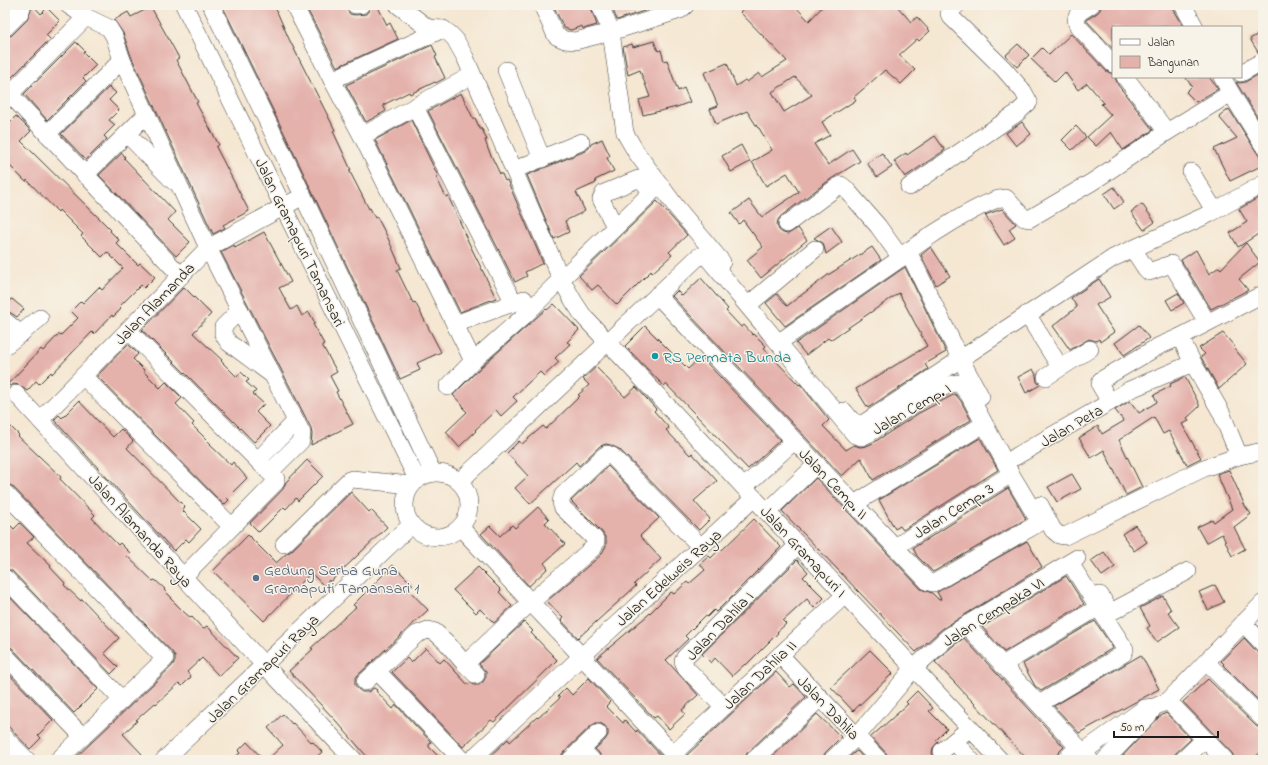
<svg xmlns="http://www.w3.org/2000/svg" width="1268" height="765" viewBox="0 0 1268 765" font-family="'Indie Flower',sans-serif">
<style>
.building{fill:#e4b1ab;fill-rule:evenodd}
.lines{fill:none;stroke-linecap:round;stroke-linejoin:round}
.minor-casing{stroke:#3d3a37;stroke-width:18}
.minor{stroke:#fff;stroke-width:17}
.culture-dot{fill:#0f9aa8;stroke:#f7f3e8;stroke-width:1.5}
.service-dot{fill:#5c6f8a;stroke:#f7f3e8;stroke-width:1.5}
.labels{text-anchor:middle;stroke-width:3;stroke-linejoin:round;paint-order:stroke}
.street-label{font-size:16px;fill:#1c1c1c;stroke:#f7f3e8}
.culture-label{font-size:16px;fill:#0d838f;stroke:#f7f3e8;text-anchor:start}
.service-label{font-size:16px;fill:#4e5e75;stroke:#f7f3e8;text-anchor:start}
</style>
<rect width="100%" height="100%" fill="#f7f3e8"/>
<filter id="ink" filterUnits="userSpaceOnUse"><feTurbulence type="fractalNoise" baseFrequency=".025" numOctaves="2"/><feDisplacementMap in="SourceGraphic" scale="8" xChannelSelector="R" yChannelSelector="G"/><feConvolveMatrix kernelMatrix="1 2 1 2 8 2 1 2 1" color-interpolation-filters="sRGB"/></filter>
<filter id="wash" filterUnits="userSpaceOnUse"><feTurbulence type="fractalNoise" baseFrequency=".012" numOctaves="4" result="noise"/><feDisplacementMap in="SourceGraphic" scale="16" xChannelSelector="R" yChannelSelector="G"/><feGaussianBlur stdDeviation="0.9" result="paint"/><feColorMatrix in="noise" values="0 0 0 0 0 0 0 0 0 0 0 0 0 0 0 0 0 1.4 0 .05"/><feComposite in="paint" operator="in"/></filter>
<g filter="url(#wash)">
<rect width="100%" height="100%" fill="#f5e7d2"/>
<g id="blocks">
<g class="building">
<path d="M33,5L41,14L47,8L60,21L46,35L50,39L9,80L5,79V38L12,35L27,20Z"/>
<path d="M222,5H274L289,39L335,130L333,131L351,170H349L369,209L370,208L375,218L377,217L387,236L401,268L397,270L413,303L415,302L441,352L417,363L420,370L400,379L299,164Z"/>
<path d="M305,5H345L347,10L350,14L355,15L366,14L369,10L371,5H377L387,25L390,23L398,39L337,67Z"/>
<path d="M553,5H590L597,25L583,29L582,26L571,30L564,28Z"/>
<path d="M611,5H648L650,9L617,20Z"/>
<path d="M747,5H794L809,21L824,5H896L911,22L917,17L930,31L919,41L917,39L899,55L915,70L901,84L885,70L854,97L856,100L822,122L830,135L814,144L828,165L852,149L860,161L831,179L781,216L778,220L777,225L779,230L783,233L788,234L798,228L807,240L761,278L747,260L763,247L743,220L739,224L731,213L749,200L762,217L799,192L787,173L766,186L752,162L772,150L759,128H758L747,111L716,124L710,109L718,106L704,73L727,63L736,86L745,80L747,82L759,73L762,77L787,61L740,12ZM795,77L812,95L784,112L772,92Z"/>
<path d="M1101,5H1173L1174,10L1184,27H1113V49L1086,20L1097,13L1100,10Z"/>
<path d="M151,7L179,58L176,60L198,102L196,103L219,145L216,147L249,211L223,225L225,228L213,234L131,56L123,33L114,20L128,12L131,17Z"/>
<path d="M1263,31V51L1258,52L1250,39Z"/>
<path d="M1071,34L1106,71L1113,74V77H1115L1118,85L1153,130L1123,150L1111,132L1096,146L1087,137L1111,115L1101,104L1104,103L1087,83L1078,90L1065,72L1055,82L1031,59L1042,48L1049,55Z"/>
<path d="M654,41L658,51L661,50L664,61L667,60L678,91L684,88L690,102L677,107L643,115L639,100L650,97L640,70L628,75L623,47L632,44L633,47Z"/>
<path d="M76,42L85,51L83,52L96,65L83,78L86,81L47,120L24,94Z"/>
<path d="M1018,44L1029,55L1017,67L1006,55Z"/>
<path d="M432,45L437,56L435,57L445,78L436,83L435,82L410,94L409,92L383,105L386,111L366,122L346,85Z"/>
<path d="M1263,72V116L1259,120L1236,82L1240,83L1245,82Z"/>
<path d="M1185,77H1209L1218,89L1196,102L1186,92L1192,86Z"/>
<path d="M109,87L116,93L109,100L119,110L109,120L115,125L104,136L107,139L86,160L61,134Z"/>
<path d="M461,93L473,118H475L480,129H482L487,140H485L488,149L500,174H502L505,181L507,180L543,263L525,272L527,276L515,282L428,111Z"/>
<path d="M1229,109L1263,162V165L1230,181L1214,149L1237,138L1219,117Z"/>
<path d="M16,116L31,131L21,141L111,230L110,231L119,240L116,243L138,265L140,263L155,277L144,288L141,285L119,307L121,309L113,317L112,315L94,334L92,332L52,374L51,372L39,384L36,381L27,391L19,385L14,384L10,386L8,384L41,349L43,351L59,334L61,335L78,318L71,311L81,301L83,303L99,287L102,290L123,268L107,252L102,257L81,236L83,234L59,210L58,212L27,180L26,182L5,161V127Z"/>
<path d="M411,120L438,176L436,177L446,197L448,196L465,233H464L496,298L460,312L375,140Z"/>
<path d="M1022,122L1031,134L1016,146L1006,133Z"/>
<path d="M1076,126L1086,137L1072,150L1062,140Z"/>
<path d="M935,136L945,150L905,177L894,161L906,153L907,155Z"/>
<path d="M602,139L610,156L607,158L614,171L595,180L596,183L576,192L585,211L565,221L569,232L554,239L527,175L585,151L589,148L591,144Z"/>
<path d="M741,145L750,162L731,172L722,156Z"/>
<path d="M122,153L125,157L124,158L175,212L168,220L190,242L176,256L99,175Z"/>
<path d="M882,153L892,167L877,177L867,163Z"/>
<path d="M1114,187L1124,202L1114,209L1104,194Z"/>
<path d="M1263,195V231L1238,247L1230,233L1247,222L1239,209Z"/>
<path d="M657,201L687,235L669,252L672,255L652,273L651,271L617,305L598,285L592,290L579,276Z"/>
<path d="M1142,204L1155,222L1144,230L1131,212Z"/>
<path d="M1002,209L1016,224L1009,229L1015,238L1004,245L985,215Z"/>
<path d="M831,226L842,242L826,254L823,243L814,238Z"/>
<path d="M264,232L291,282L279,288L291,310L297,306L302,316L309,312L315,323L313,324L324,344L322,345L337,372L330,376L338,391L336,392L353,424L311,445L312,434L311,428L221,252L234,245L235,248Z"/>
<path d="M1246,243L1260,262L1239,279L1248,290L1211,309L1181,260L1196,250L1209,274L1219,267L1221,269Z"/>
<path d="M872,247L881,260L785,326L766,303L777,294L787,306L828,275Z"/>
<path d="M931,247L950,276L936,285L921,255Z"/>
<path d="M905,267L946,352L925,364L928,369L868,408L856,389L927,346L899,293L830,340L828,338L806,355L796,343Z"/>
<path d="M701,278L728,309L726,311L741,327L744,325L753,335L754,334L766,346L764,348L776,361L799,385L800,384L829,420L823,426L846,450L854,445L860,447L866,446L873,443L919,413L955,394L961,401L971,420L873,480L861,458L842,476L672,296L677,291L682,296Z"/>
<path d="M1099,279L1110,297L1096,305L1114,332L1100,342L1099,339L1096,341L1089,339L1070,350L1053,326L1077,307L1071,298Z"/>
<path d="M184,287L211,314L193,333L222,360L221,361L237,377L241,372L249,380L246,382L256,391L253,394L264,404L256,412L270,426L254,442L142,330Z"/>
<path d="M1178,293L1184,303L1172,310L1166,300Z"/>
<path d="M5,296L10,300L12,299L24,309L17,317L11,313L5,311Z"/>
<path d="M554,304L579,330L567,342L570,344L555,358L559,362L544,376L540,372L513,397L517,401L501,416L496,410L475,430L476,431L459,447L446,432L467,412L463,408L464,407L453,395L480,368L546,309L547,310Z"/>
<path d="M1139,325L1149,338L1124,355L1115,343Z"/>
<path d="M645,326L688,369L701,357L780,440L748,469L666,384L664,386L625,346Z"/>
<path d="M1223,333L1235,347L1234,348L1247,364L1219,389L1201,357L1205,354L1199,348Z"/>
<path d="M128,344L138,354L133,359L144,370L143,371L160,388L166,382L182,398L176,404L194,423L192,425L211,444L210,445L231,465L233,462L247,478L227,498L229,500L224,505L97,376Z"/>
<path d="M596,367L625,397L636,387L656,409L654,411L669,428L666,430L690,455L692,453L717,481L694,501L710,519L699,530L619,449L610,445L606,444L600,446L579,466L576,462L530,504L515,488L528,476L507,453L519,441L522,444L543,426L546,429L580,396L578,395L589,385L583,379Z"/>
<path d="M1033,369L1036,375L1037,382L1040,385L1026,393L1018,377Z"/>
<path d="M1185,377L1199,404V407L1187,418L1189,421L1182,424L1201,458L1187,465L1169,431L1163,434L1154,417L1119,440L1142,487L1126,495L1104,450L1091,458L1079,438L1098,426L1102,434L1124,421L1115,410L1130,401L1139,413L1157,402L1154,395L1171,386L1170,384Z"/>
<path d="M79,401L113,437L121,429L133,441L127,448L185,507L182,510L201,529L189,542L186,539L174,551L54,420L59,415L62,418Z"/>
<path d="M5,421L19,435L18,436L61,477L60,479L95,515L92,518L118,545L120,543L130,553L127,556L153,581L155,580L165,589L164,590L172,598L171,599L186,614L191,618L192,617L203,629L207,626L238,658L219,676L202,658L187,672L191,677L182,686L179,683L156,704L155,703L136,720L137,721L123,734L142,754L136,760H73L172,666L175,661V656L172,652L12,486L5,483Z"/>
<path d="M980,438L998,470L903,530L900,526L895,529L879,500Z"/>
<path d="M307,460L323,476L298,501L296,498L286,509L284,507L259,532L250,523L283,489L286,482Z"/>
<path d="M608,466L659,518L640,536L661,559L634,584L636,586L578,638L561,620L563,618L547,601L601,555L606,546V539L602,532L571,501Z"/>
<path d="M1229,470L1245,506L1251,514L1234,527L1245,549L1232,556L1222,534L1206,543L1197,527L1212,520L1214,522L1232,509L1217,474Z"/>
<path d="M1072,474L1081,489L1057,502L1048,487Z"/>
<path d="M816,478L921,589L932,593L939,600L941,599L937,592L1027,541L1042,567L942,629L916,652L782,511Z"/>
<path d="M1008,488L1026,519L933,572L917,556L913,548Z"/>
<path d="M351,492L369,512L371,510L387,527L330,582L329,580L324,586L311,573L264,621L213,571L248,535L276,563L286,554L291,551Z"/>
<path d="M538,507L549,519L545,523L565,544L544,563L548,568L529,586L481,534L490,526L500,536L512,525L515,528Z"/>
<path d="M754,519L781,547L716,612L714,610L707,617L705,616L685,636L688,639L666,660L698,695L682,710L685,714L669,729L657,716L654,718L597,658L648,615L671,592L674,594L687,582L689,584L705,570L700,564L709,556L711,558L720,549L722,550Z"/>
<path d="M20,523L34,537L27,543L51,566L50,567L65,583L64,585L81,601L82,599L119,638L104,653L118,667L111,674L12,571L5,568V532L11,526L14,529Z"/>
<path d="M1135,525L1147,542L1134,551L1122,534Z"/>
<path d="M1104,552L1115,567L1102,576L1091,561Z"/>
<path d="M797,560L808,572L803,577L824,598L814,608L807,599L783,621L786,624L777,632L778,633L746,665L745,664L732,676L715,658L711,663L702,654Z"/>
<path d="M393,565L413,585L408,589L428,610L358,675L355,679V685L358,689L362,692H368L374,688L377,690L376,691L393,709L396,705L431,742L429,745V747L442,760H370L337,722L289,671L313,649L311,648L356,607L353,605Z"/>
<path d="M478,567L501,590L499,592L512,606L494,623L480,609L476,613L453,590Z"/>
<path d="M1066,576L1084,604L1004,652L982,627Z"/>
<path d="M1215,585L1224,602L1208,610L1199,592Z"/>
<path d="M5,592L98,689L74,713L12,648L5,645Z"/>
<path d="M1163,596L1171,610L1168,612L1179,627L1157,642L1147,628L1150,626L1140,608Z"/>
<path d="M1095,621L1113,648L1041,691L1035,686L1023,664Z"/>
<path d="M524,622L533,631L531,633L557,660L494,722L491,720L463,747L392,672L407,658L411,663L426,648L440,663L444,659L468,685L471,683L474,685H479L483,682L486,677V672L479,664Z"/>
<path d="M964,638L1064,747L1058,753L1055,760H1028L935,662L954,645Z"/>
<path d="M1244,638L1256,651L1263,654V705L1223,665L1224,664L1221,661Z"/>
<path d="M870,650L893,673L853,711L831,687Z"/>
<path d="M1141,655L1159,689L1079,733L1054,706Z"/>
<path d="M5,670L53,720L38,735L41,738L30,749L5,723Z"/>
<path d="M776,672L790,687L794,684L806,697L747,753L744,760H689L687,755Z"/>
<path d="M589,678L610,702L606,706L623,723L625,720L636,732L637,730L665,760H602L599,753L595,749L605,740L608,735V731L605,726L600,723H596L591,726L563,753L559,760H486L508,739L510,742L537,717L538,718L560,698L558,696L566,688L572,695Z"/>
<path d="M1208,679L1256,726L1263,729V750L1252,760H1235L1232,753L1183,702Z"/>
<path d="M917,691L933,708L929,711L947,729L936,740L938,742L933,748L932,753L934,757L938,760H889L886,753L871,737L908,704L906,702Z"/>
<path d="M1166,713L1191,739L1176,753L1173,760H1119L1159,717Z"/>
<path d="M283,714L292,724L293,723L312,743L313,742L322,752L313,760H267L283,745L268,728Z"/>
<path d="M817,714L841,737L825,753L822,760H769Z"/>
<path d="M247,742L264,760H232L240,753L238,751Z"/>
<path d="M857,751L865,760H846L855,752Z"/>
</g>
</g>
</g>
<g filter="url(#ink)">
<use href="#blocks" fill-opacity="0" stroke="#3d3a37" stroke-width="1"/>
<g class="lines">
<defs>
<g id="minor">
<path d="M68,5L86,17L109,28L114,36L122,60L208,248L302,433L301,441L270,472"/>
<path d="M184,5L417,479"/>
<path d="M211,5L290,168L433,473"/>
<path d="M294,5L332,80L362,136L473,361"/>
<path d="M355,5H361"/>
<path d="M398,5L428,28L443,29L450,34L455,39L465,57L561,279L574,302L584,317L1000,760"/>
<path d="M542,5L556,36L565,40L575,41L611,32L662,16L680,10L686,5"/>
<path d="M600,5L611,32L625,133L636,152L677,208L722,262"/>
<path d="M1091,5C1082,11 1072,14 1078,26L1113,64"/>
<path d="M1183,5L1195,27"/>
<path d="M5,7L7,5"/>
<path d="M5,28L20,13L23,5"/>
<path d="M506,70L542,159"/>
<path d="M1241,73L1263,61"/>
<path d="M1125,77L1167,132"/>
<path d="M1222,77L1231,93L1263,145"/>
<path d="M332,80L443,29"/>
<path d="M5,89L181,276"/>
<path d="M10,94L86,17"/>
<path d="M415,107L514,303"/>
<path d="M47,134L122,60"/>
<path d="M127,134L173,181"/>
<path d="M362,136L472,75"/>
<path d="M514,170L581,142"/>
<path d="M1191,172L1214,210"/>
<path d="M85,175L147,114"/>
<path d="M909,187L1017,113L1029,102L1023,91L1003,68L951,17L949,14L950,11L957,5"/>
<path d="M787,224L837,187L841,185L846,189L878,226L901,258"/>
<path d="M1133,249L1146,269L1149,272L1171,264L1173,266L1207,322"/>
<path d="M908,251L961,360L981,397"/>
<path d="M754,300L815,249"/>
<path d="M240,310L223,327V334L229,343L271,374"/>
<path d="M1027,314L1060,367"/>
<path d="M5,321L21,334"/>
<path d="M455,324L524,299"/>
<path d="M128,330L276,479V482L264,494L183,577"/>
<path d="M785,338L901,258C913,245 991,195 1006,198L1024,218L1029,219L1092,182L1167,132L1231,93"/>
<path d="M5,346L40,318"/>
<path d="M83,376L232,527"/>
<path d="M1046,377L1090,349"/>
<path d="M448,387L473,361L524,316L552,288L650,194L649,189L641,179H638L604,193L601,199L615,227"/>
<path d="M16,394L255,655L354,760"/>
<path d="M1110,402L1129,390L1193,363"/>
<path d="M844,411C850,419 854,425 864,423L1113,258L1209,214L1263,184"/>
<path d="M40,420L208,248L294,201"/>
<path d="M1239,456L1221,412L1193,363L1180,337L1263,294"/>
<path d="M1015,457L1110,402L1100,385L1101,380L1159,346L1180,337"/>
<path d="M258,460L296,421"/>
<circle cx="437" cy="505" r="32"/>
<path d="M459,482C539,407 619,332 698,257L703,255L707,257L855,435L862,437L868,434C882,425 946,381 959,383L969,395L1011,474L1039,521V523L936,582L933,583L928,582L657,295"/>
<path d="M744,487L794,441"/>
<path d="M5,493L165,659L58,760"/>
<path d="M854,504L984,424"/>
<path d="M1040,505L1053,530L1059,535L1065,536L1204,468L1239,456L1263,451"/>
<path d="M767,512L817,464"/>
<path d="M460,527L679,760"/>
<path d="M284,544L349,480L352,479L411,485"/>
<path d="M895,547L1011,474"/>
<path d="M5,578L122,700"/>
<path d="M1100,595L1108,608L1113,611L1188,571"/>
<path d="M1243,623L1263,644"/>
<path d="M966,625L1090,760"/>
<path d="M5,655L83,737"/>
<path d="M780,655L879,760"/>
<path d="M1206,662L1263,719"/>
<path d="M465,664L476,675"/>
<path d="M1002,665L1099,607"/>
<path d="M365,682L377,671"/>
<path d="M1168,701L1225,760"/>
<path d="M1039,704L1123,654L1125,649L1070,563"/>
<path d="M724,707L686,668L683,661L685,657L798,545"/>
<path d="M5,738L27,760"/>
<path d="M954,741L971,760"/>
<path d="M581,749L592,760"/>
<path d="M942,751L970,728"/>
<path d="M1083,752L1145,708L1154,707L1168,701L1263,603"/>
<path d="M673,754L845,595"/>
<path d="M164,760L411,525"/>
<path d="M462,760L377,671L417,634L428,630L435,632L446,642L465,664L531,602L594,547L596,541L594,538L563,508C560,503 561,500 563,495L605,455L607,454L612,456L701,547"/>
<path d="M471,760L582,656L754,498"/>
<path d="M570,760L598,733"/>
<path d="M754,760L820,698"/>
<path d="M832,760L857,736L914,668L948,637L966,625L1077,558"/>
<path d="M1065,760L1078,747"/>
<path d="M1105,760L1148,716L1151,712"/>
<path d="M1183,760L1205,739"/>
</g>
</defs>
<use href="#minor" class="minor-casing"/>
<use href="#minor" class="minor"/>
</g>
</g>
<circle class="culture-dot" cx="655" cy="356" r="4"/>
<circle class="service-dot" cx="256" cy="578" r="4"/>
<g class="labels">
<g class="street-label">
<text transform="translate(301 242) rotate(64)" y="6">Jalan Gramapuri Tamansari</text>
<text transform="translate(154 303) rotate(-46)" y="6">Jalan Alamanda</text>
<text transform="translate(911 408) rotate(-30)" y="6">Jalan Cemp. I</text>
<text transform="translate(1071 425) rotate(-30)" y="6">Jalan Peta</text>
<text transform="translate(834 483) rotate(46)" y="6">Jalan Cemp. II</text>
<text transform="translate(953 510) rotate(-32)" y="6">Jalan Cemp. 3</text>
<text transform="translate(141 530) rotate(48)" y="6">Jalan Alamanda Raya</text>
<text transform="translate(804 551) rotate(47)" y="6">Jalan Gramapuri I</text>
<text transform="translate(668 577) rotate(-42)" y="6">Jalan Edelweis Raya</text>
<text transform="translate(993 611) rotate(-32)" y="6">Jalan Cempaka VI</text>
<text transform="translate(719 625) rotate(-46)" y="6">Jalan Dahlia I</text>
<text transform="translate(262 668) rotate(-44)" y="6">Jalan Gramapuri Raya</text>
<text transform="translate(759 674) rotate(-43)" y="6">Jalan Dahlia II</text>
<text transform="translate(829 707) rotate(46)" y="6">Jalan Dahlia</text>
</g>
<g class="culture-label">
<text x="663" y="362">RS Permata Bunda</text>
</g>
<g class="service-label">
<text x="264" y="575">Gedung Serba Guna<tspan x="264" dy="18">Gramaputi Tamansari 1</tspan></text>
</g>
</g>
<rect width="1268" height="765" fill="none" stroke="#f7f3e8" stroke-width="20"/>
<rect x="1112" y="26" width="130" height="52" fill="#f7f3e8" stroke="#9f9d96"/>
<rect x="1120" y="39" width="20" height="6" fill="#ffffff" stroke="#9f9d96"/>
<text x="1148" y="46" font-size="12" fill="#1c1c1c">Jalan</text>
<rect x="1120" y="56" width="20" height="12" fill="#e4b1ab" stroke="#9f9d96"/>
<text x="1148" y="66" font-size="12" fill="#1c1c1c">Bangunan</text>
<path d="M1114 731v6h104v-6" fill="none" stroke="#1c1c1c" stroke-width="2"/>
<text x="1120" y="731" font-size="12" fill="#1c1c1c" stroke="#f7f3e8" stroke-width="3" paint-order="stroke">50 m</text>
</svg>
